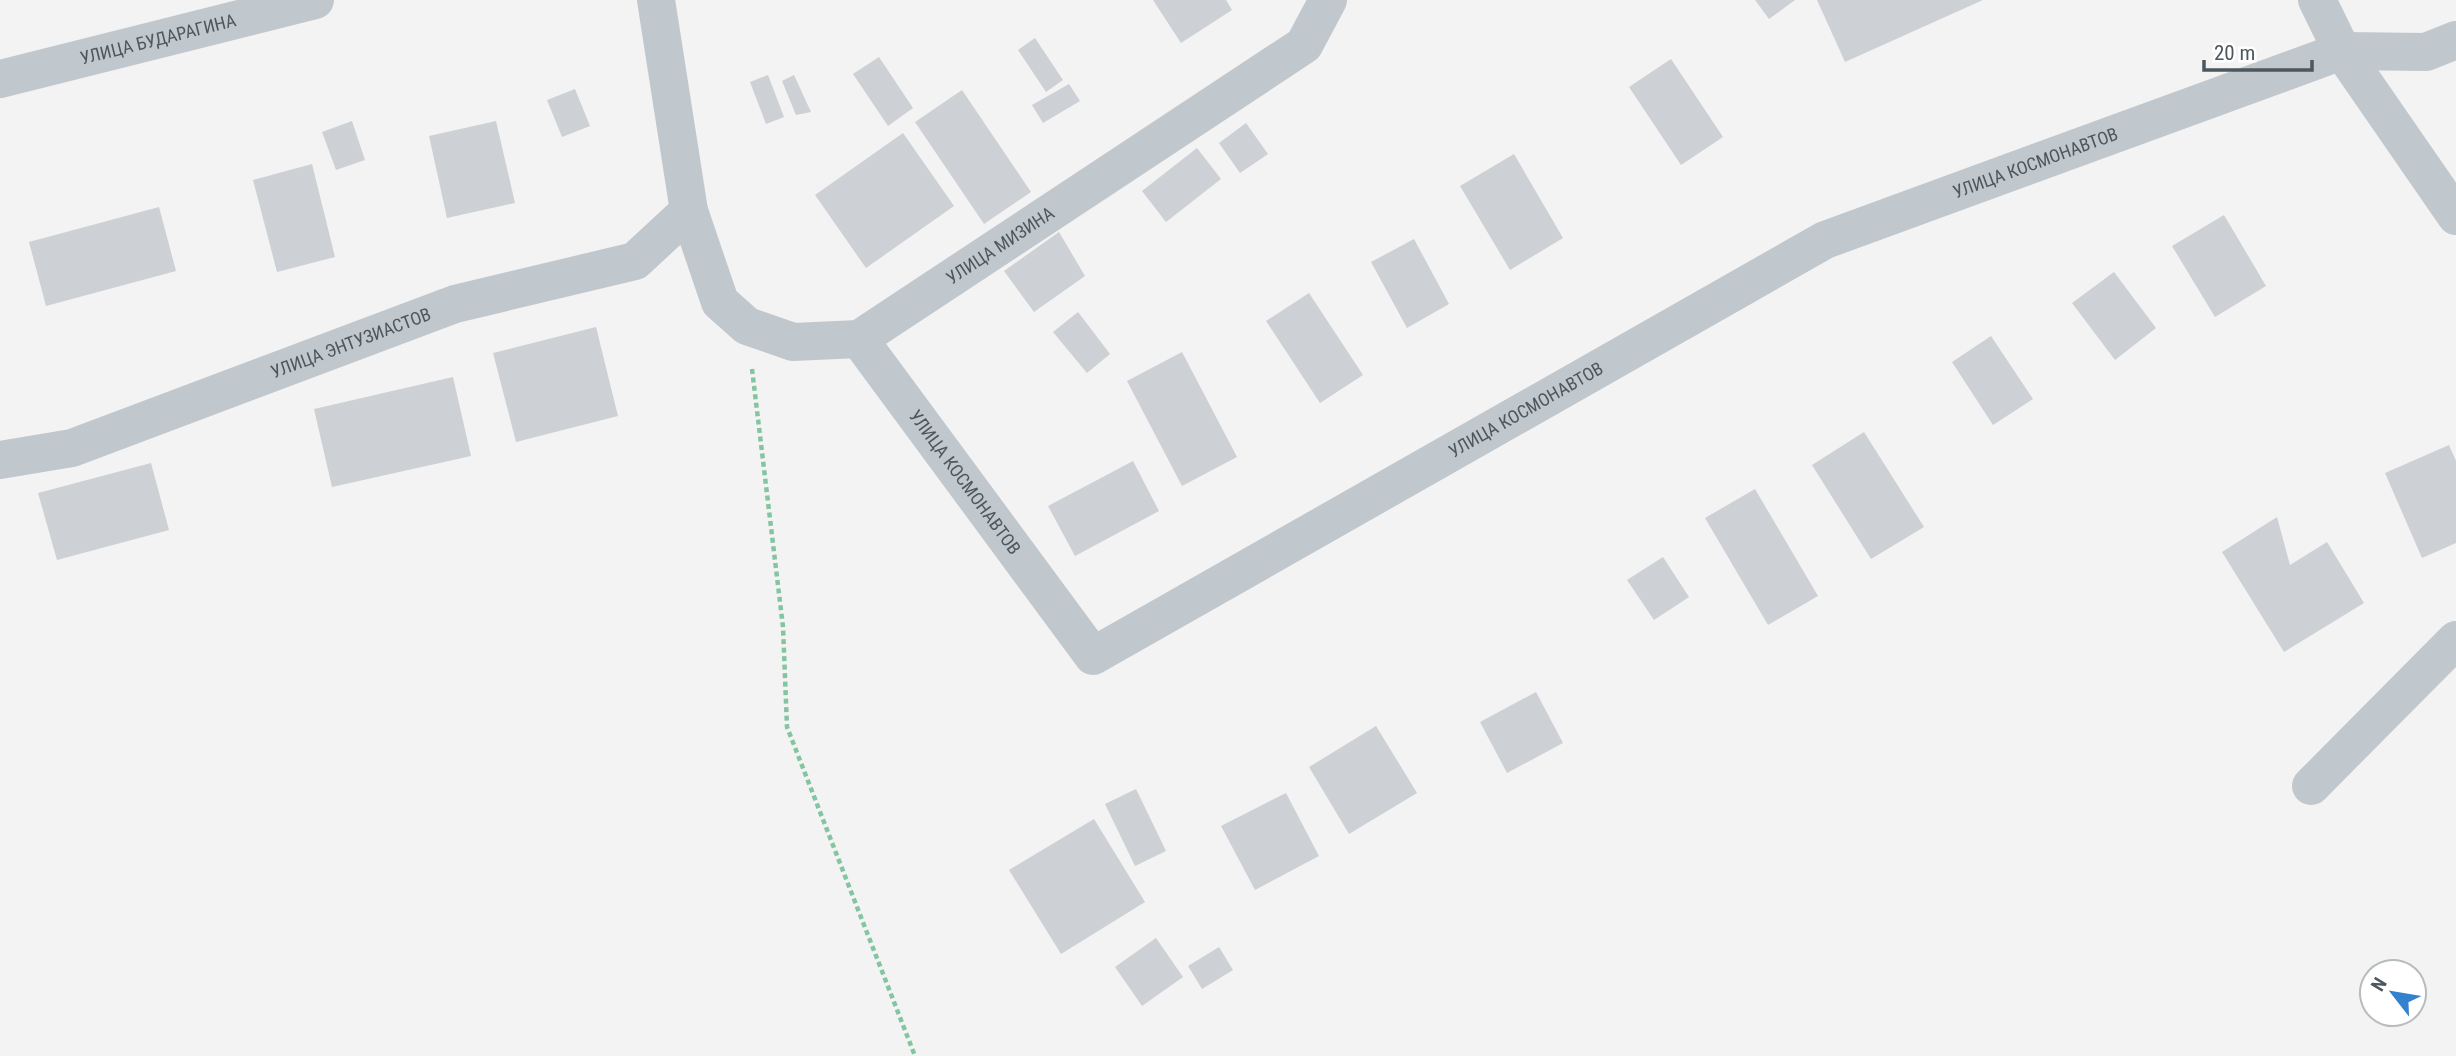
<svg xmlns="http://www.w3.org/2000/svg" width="2456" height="1056" viewBox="0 0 2456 1056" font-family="'Roboto Condensed',sans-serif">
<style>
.building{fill:#cdd0d4}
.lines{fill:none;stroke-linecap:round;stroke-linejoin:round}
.path{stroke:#84c5a1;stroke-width:4.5;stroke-dasharray:5 3.5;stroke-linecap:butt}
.minor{stroke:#c0c7cd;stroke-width:38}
.labels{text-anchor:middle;stroke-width:7;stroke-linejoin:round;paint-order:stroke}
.street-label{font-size:18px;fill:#4c575e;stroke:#fff}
</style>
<rect width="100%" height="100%" fill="#f4f3f3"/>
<g class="building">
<path d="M1153,0H1226L1232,10L1181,43Z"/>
<path d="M1755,0H1795L1769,19Z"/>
<path d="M1817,0H1983L1845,62Z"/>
<path d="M1035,38L1063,80L1046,92L1018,50Z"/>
<path d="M879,57L913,108L888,126L853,74Z"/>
<path d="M1671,59L1723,137L1681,165L1629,87Z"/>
<path d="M768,75L784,117L766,124L750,82Z"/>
<path d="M794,75L811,112L796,115L782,81Z"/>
<path d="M1069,84L1080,101L1043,123L1032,105Z"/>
<path d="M575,89L590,126L562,137L547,100Z"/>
<path d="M962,90L1031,192L984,224L915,122Z"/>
<path d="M352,121L365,160L336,170L322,132Z"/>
<path d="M496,121L515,203L447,218L429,136Z"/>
<path d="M1246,123L1268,154L1240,173L1219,143Z"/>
<path d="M903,133L954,206L866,268L815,195Z"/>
<path d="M1197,148L1221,179L1166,222L1142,191Z"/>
<path d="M1514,154L1563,238L1510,270L1460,186Z"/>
<path d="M312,164L335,257L277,272L253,180Z"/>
<path d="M159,207L176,271L46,306L29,242Z"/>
<path d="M2224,215L2266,286L2215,317L2172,246Z"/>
<path d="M1059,232L1085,276L1034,312L1004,271Z"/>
<path d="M1414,239L1449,304L1407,328L1371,262Z"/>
<path d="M2114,272L2156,328L2115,360L2072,303Z"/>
<path d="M1309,293L1363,375L1320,403L1266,321Z"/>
<path d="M1078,312L1110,354L1087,373L1053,332Z"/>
<path d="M596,327L618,416L516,442L493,353Z"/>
<path d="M1991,336L2033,399L1993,425L1952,362Z"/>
<path d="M1182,352L1237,457L1182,486L1127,381Z"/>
<path d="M453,377L471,456L332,487L314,409Z"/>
<path d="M1864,432L1924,527L1871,559L1812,465Z"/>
<path d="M2449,445L2456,461V543L2422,558L2385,473Z"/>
<path d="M1133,461L1159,511L1075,556L1048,506Z"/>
<path d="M151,463L169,530L57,560L38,493Z"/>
<path d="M1755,489L1818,596L1768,625L1705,518Z"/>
<path d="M2277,517L2290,565L2327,542L2364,603L2284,652L2222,552Z"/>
<path d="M1663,557L1689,597L1654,620L1627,580Z"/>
<path d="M1536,692L1563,743L1507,773L1480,722Z"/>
<path d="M1376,726L1417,793L1349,834L1309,767Z"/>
<path d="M1136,789L1166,851L1135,866L1105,804Z"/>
<path d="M1286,793L1319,856L1255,890L1221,826Z"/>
<path d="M1094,819L1145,902L1061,954L1009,870Z"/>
<path d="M1156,938L1183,977L1142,1006L1115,967Z"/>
<path d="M1219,947L1233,970L1202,989L1188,966Z"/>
</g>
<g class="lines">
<path class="path" d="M752,369L783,627L787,727L915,1056"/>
<g class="minor">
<path id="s1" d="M656,0L689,211L720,302L747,326L793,342L859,339L1304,45L1328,0"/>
<path d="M2317,0L2342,51L2456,216"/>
<path id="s2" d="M0,79L315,0"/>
<path id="s3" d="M859,339L1093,656L1825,240L2342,51L2426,52L2456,40"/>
<path id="s4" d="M0,460L72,448L455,304L635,261L689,211"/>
<path d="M2311,786L2456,640"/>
</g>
</g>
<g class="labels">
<g class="street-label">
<text dy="6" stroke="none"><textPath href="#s2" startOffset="163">УЛИЦА БУДАРАГИНА</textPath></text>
<text dy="6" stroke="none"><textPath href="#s3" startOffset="1460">УЛИЦА КОСМОНАВТОВ</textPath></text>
<text dy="6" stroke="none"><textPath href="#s1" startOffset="630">УЛИЦА МИЗИНА</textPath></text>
<text dy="6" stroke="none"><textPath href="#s4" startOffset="371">УЛИЦА ЭНТУЗИАСТОВ</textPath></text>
<text dy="6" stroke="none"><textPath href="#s3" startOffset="892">УЛИЦА КОСМОНАВТОВ</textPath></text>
<text dy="6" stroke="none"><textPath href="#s3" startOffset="178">УЛИЦА КОСМОНАВТОВ</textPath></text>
</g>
</g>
<g transform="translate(2393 993) rotate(301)"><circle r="33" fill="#ffffff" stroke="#b7bcbf" stroke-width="2"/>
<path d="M0-5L12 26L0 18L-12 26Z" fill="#3381cf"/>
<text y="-10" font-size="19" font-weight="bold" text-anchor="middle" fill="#4c575e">N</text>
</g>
<path d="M2204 60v10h108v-10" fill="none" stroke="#4c575e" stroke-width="3.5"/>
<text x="2214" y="60" font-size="21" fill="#4c575e" stroke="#ffffff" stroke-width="5" paint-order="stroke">20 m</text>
</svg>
